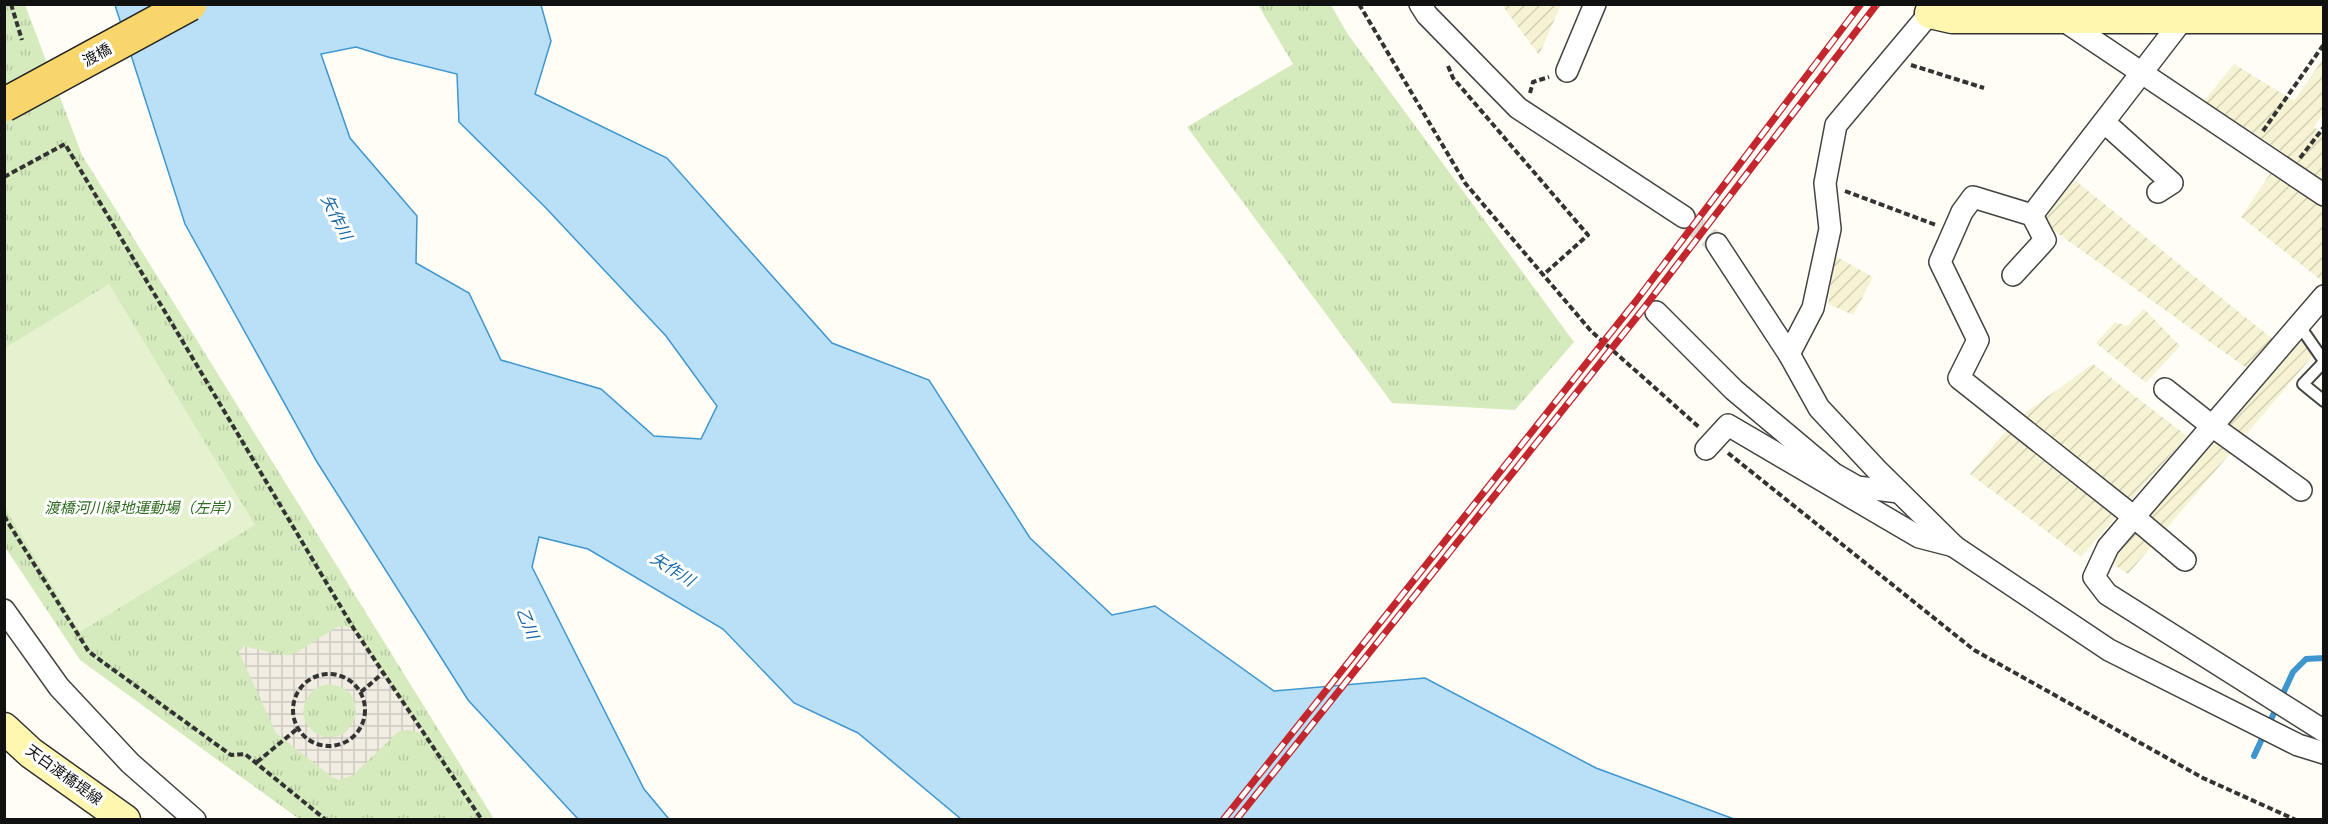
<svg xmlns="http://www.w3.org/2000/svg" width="2328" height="824" viewBox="0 0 2328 824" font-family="'Times New Roman','Noto Sans JP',serif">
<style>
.farmland{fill:url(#farmland-furrows)}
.park{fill:url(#park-tufts)}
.pitch{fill:#e6f2cf}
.plaza{fill:url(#plaza-grid);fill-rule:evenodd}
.water{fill:#b9e0f7;stroke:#3f96cf;stroke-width:1.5;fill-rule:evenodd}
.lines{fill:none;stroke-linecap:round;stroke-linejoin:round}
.stream{stroke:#3f96cf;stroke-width:6}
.street-tunnel{stroke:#dbdad3;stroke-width:21;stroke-dasharray:21 10;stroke-linecap:butt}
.lane-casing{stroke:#444;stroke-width:14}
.street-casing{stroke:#444;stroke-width:24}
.secondary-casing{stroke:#333;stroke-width:33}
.path{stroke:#333;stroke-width:4;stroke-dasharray:6 3;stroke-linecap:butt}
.lane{stroke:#fff;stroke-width:10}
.street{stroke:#fff;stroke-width:21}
.secondary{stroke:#fff6b0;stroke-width:30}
.rail-casing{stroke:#c4262e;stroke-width:7}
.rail{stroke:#fff;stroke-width:4.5;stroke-dasharray:14;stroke-linecap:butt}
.primary-bridge-casing{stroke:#222;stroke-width:36;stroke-linecap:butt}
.primary-bridge{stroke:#f9d66b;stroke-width:33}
.labels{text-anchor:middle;stroke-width:6;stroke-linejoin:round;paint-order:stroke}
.street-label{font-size:15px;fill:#111;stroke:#fff}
.park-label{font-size:15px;font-style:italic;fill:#2f6b1f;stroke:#fff}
.water-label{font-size:16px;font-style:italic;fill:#1768a6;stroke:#fff}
</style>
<defs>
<pattern id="farmland-furrows" width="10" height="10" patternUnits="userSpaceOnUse" patternTransform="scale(1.5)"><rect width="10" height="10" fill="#f6f3d4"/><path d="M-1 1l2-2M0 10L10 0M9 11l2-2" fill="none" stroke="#d2cfb5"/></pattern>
<pattern id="park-tufts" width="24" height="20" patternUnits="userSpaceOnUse" patternTransform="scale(1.5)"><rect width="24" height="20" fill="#d5ebbd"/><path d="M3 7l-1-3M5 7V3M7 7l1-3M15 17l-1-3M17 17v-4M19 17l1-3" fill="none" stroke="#b6c8a1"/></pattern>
<pattern id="plaza-grid" width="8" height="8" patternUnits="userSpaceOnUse" patternTransform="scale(1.5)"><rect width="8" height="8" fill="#f1ede2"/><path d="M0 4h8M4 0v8" fill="none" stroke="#cecac1"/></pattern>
</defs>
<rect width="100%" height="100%" fill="#fffdf5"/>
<g class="farmland">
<path d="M1502,5H1561L1539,55Z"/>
<path d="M2323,59V114L2314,127L2323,135V282L2241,217L2284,153L2204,101L2234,64L2294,101Z"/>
<path d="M2067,174L2275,341L2249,370L2032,215Z"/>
<path d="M1835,256L1873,277L1853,315L1828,304Z"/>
<path d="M2144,309L2180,346L2146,383L2096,343L2115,322L2127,326Z"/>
<path d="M2297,337L2315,353L2128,574L2107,560Z"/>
<path d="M2093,364L2187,436L2081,557L1970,474L2015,420Z"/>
</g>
<g class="park">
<path d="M4,5H25L82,155L494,819H299L80,660L5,547Z"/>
<path d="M1258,5H1331L1347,33L1574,342L1515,410L1392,403L1187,127L1293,64Z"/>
</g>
<path class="pitch" d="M109,284L255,525L80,632L5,508V348Z"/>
<path class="plaza" d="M344,626L354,629L424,734L409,730L399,731L353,775L339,780L332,777L276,733L239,652L244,646L281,655H289L298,652L335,628ZM330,684L341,687L350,693L355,703L356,714L352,724L345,733L335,737H324L314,732L306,724L303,713L305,702L310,693L319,686Z"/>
<path class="water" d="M115,5H541L551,41L535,94L667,158L832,343L929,380L1030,538L1112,615L1155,606L1274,691L1425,678L1596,768L1734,819H961L858,733L794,703L723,629L588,549L539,537L532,567L644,789L669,819H578L468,700L317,462L185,224ZM356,47L388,57L457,74L459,122L545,207L666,336L717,406L701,439L654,436L601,389L501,360L469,293L416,263L417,216L350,138L321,54Z"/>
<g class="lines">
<path class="stream" d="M2254,756L2293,672L2306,659L2324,658"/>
<path class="street-tunnel" d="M1684,217L1717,244"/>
<defs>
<g id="lane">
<path d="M2299,325L2324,361"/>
<path d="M2324,362L2303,384L2324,401"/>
</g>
<g id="street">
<path d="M1420,4L1427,15L1518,108L1684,217"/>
<path d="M2060,18L2324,195"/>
<path d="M1567,71L1595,4"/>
<path d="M2104,122L2172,183L2158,192"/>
<path d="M2032,215L2183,19"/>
<path d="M1717,244L1789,354L1819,408L1876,469L1955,547L2109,650L2298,745L2324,753"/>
<path d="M2013,275L2045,240L2032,215L1973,197L1962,212L1940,262L1978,340L1959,378L2134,517L2185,560"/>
<path d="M2324,296L2108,547L2094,577L2107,594L2324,731"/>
<path d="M1656,312L1734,390L1834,474L1857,487L1899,492"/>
<path d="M1789,354L1813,308L1830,229L1825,183L1836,125L1930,13"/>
<path d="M2165,389L2212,426L2301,490"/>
<path d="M1706,449L1728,425L1919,537L1954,546"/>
<path d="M4,610L59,687L130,763L195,820"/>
</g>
<g id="secondary">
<path d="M1930,13L1952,18H2324"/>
<path d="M4,728L31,753L125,820"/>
</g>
</defs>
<use href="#lane" class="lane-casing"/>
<use href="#street" class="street-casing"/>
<use href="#secondary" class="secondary-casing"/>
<g class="path">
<path d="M11,4L22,40"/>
<path d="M1359,4L1465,183L1591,331L1700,428"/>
<path d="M1911,65L1984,88"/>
<path d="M1448,66L1453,78L1588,235L1543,275"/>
<path d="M1530,93L1533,82L1549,77"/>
<path d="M2263,131L2324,44"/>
<path d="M2300,158L2324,127"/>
<path d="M4,177L65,144L354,629L482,820"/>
<path d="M1845,191L1936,225"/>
<path d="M1728,453L1974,650L2203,778L2296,820"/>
<path d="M4,516L89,652L231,755L245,754L326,820"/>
<circle cx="329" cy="710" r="36"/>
<path d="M361,692L383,673"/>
<path d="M257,762L297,729"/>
</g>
<use href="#lane" class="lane"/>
<use href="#street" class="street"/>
<use href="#secondary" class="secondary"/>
<defs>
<g id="rail">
<path d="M1223,820L1636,301L1861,4"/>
<path d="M1236,820L1644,308L1877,4"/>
</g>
</defs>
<use href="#rail" class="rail-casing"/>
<use href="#rail" class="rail"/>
<defs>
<path id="primary-bridge" d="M4,105L190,4"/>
</defs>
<use href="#primary-bridge" class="primary-bridge-casing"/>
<use href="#primary-bridge" class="primary-bridge"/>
</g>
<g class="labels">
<g class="street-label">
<text transform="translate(97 55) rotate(-29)" y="5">渡橋</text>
<text transform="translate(64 775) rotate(36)" y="5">天白渡橋堤線</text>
</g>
<g class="park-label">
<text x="142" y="513">渡橋河川緑地運動場（左岸）</text>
</g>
<g class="water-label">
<text transform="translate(337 217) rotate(63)" y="6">矢作川</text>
<text transform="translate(673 569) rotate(32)" y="6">矢作川</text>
<text transform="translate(528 623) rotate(68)" y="6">乙川</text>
</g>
</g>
<rect width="2328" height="824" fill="none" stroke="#111111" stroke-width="12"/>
</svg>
